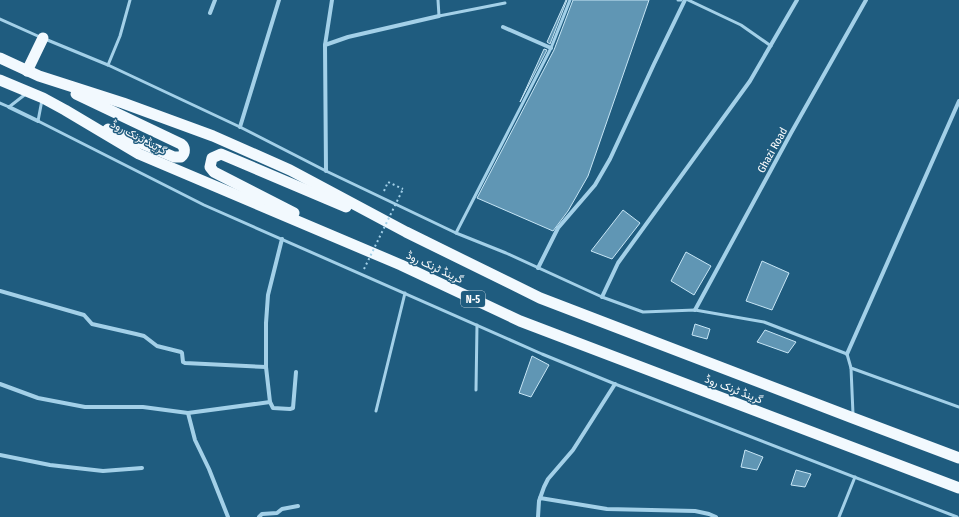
<svg xmlns="http://www.w3.org/2000/svg" width="959" height="517" viewBox="0 0 959 517" font-family="'Fira Sans Condensed',Vazirmatn,sans-serif">
<style>
.building{fill:#6096b4;stroke:#c7e6f6}
.lines{fill:none;stroke-linecap:round;stroke-linejoin:round}
.path{stroke:#a3d0e8;stroke-width:2;stroke-dasharray:2 3;stroke-linecap:butt}
.service{stroke:#a3d0e8;stroke-width:3}
.minor{stroke:#a3d0e8;stroke-width:4}
.trunk{stroke:#f2f9fe;stroke-width:11}
.path-bridge{stroke:#a3d0e8;stroke-width:2;stroke-dasharray:2 3;stroke-linecap:butt}
.labels{text-anchor:middle;stroke-width:3;stroke-linejoin:round;paint-order:stroke}
.shield{fill:#1f5c7f;stroke:#bcced9;stroke-width:1}
.shield-label{font-size:10px;font-weight:bold;fill:#fff}
.street-label{font-size:11px;fill:#fff;stroke:#1f5c7f}
</style>
<rect width="100%" height="100%" fill="#1f5c7f"/>
<g class="building">
<path d="M566,0H567L550,44L547,42Z"/>
<path d="M573,0H649L588,176L568,211L553,231L477,198L554,50Z"/>
<path d="M544,49L547,50L520,102Z"/>
<path d="M623,210L640,223L612,259L591,251Z"/>
<path d="M686,252L711,266L694,295L671,281Z"/>
<path d="M762,261L789,273L772,310L746,301Z"/>
<path d="M695,324L710,329L707,339L692,335Z"/>
<path d="M765,330L796,342L788,353L757,342Z"/>
<path d="M532,356L549,365L531,397L519,393Z"/>
<path d="M745,450L763,457L757,470L741,467Z"/>
<path d="M796,470L811,474L805,487L791,485Z"/>
</g>
<g class="lines">
<path class="path" d="M384,191L388,182L403,189"/>
<g class="service">
<path d="M438,0L439,16L505,3"/>
<path d="M678,0H681"/>
<path d="M688,0L741,25L771,46"/>
<path d="M0,19L40,37"/>
<path d="M45,39L108,65L240,127L326,171L456,233L506,253L602,297L643,312L695,310L764,322L847,354L851,368L959,407"/>
<path d="M108,65L120,36L130,0"/>
<path d="M42,100L38,121L204,205L542,354L615,384L957,517"/>
<path d="M0,103L9,107L27,93"/>
<path d="M456,233L551,48L570,0"/>
<path d="M851,368L853,414"/>
<path d="M476,390L477,325"/>
<path d="M376,411L405,293"/>
<path d="M839,517L855,477"/>
</g>
<g class="minor">
<path d="M210,13L215,0"/>
<path d="M503,27L551,48"/>
<path d="M325,45L332,0"/>
<path d="M9,107L38,121"/>
<path d="M240,127L279,0"/>
<path d="M326,171L325,45L348,37L439,16"/>
<path d="M282,239L268,295L266,323V367L270,402L273,408L290,409L293,408L296,372"/>
<path d="M538,268L558,228L595,185L610,159L654,64L685,0"/>
<path d="M0,291L84,315L92,324L136,334L144,336L157,346L181,352L182,353L183,362L185,363L266,367"/>
<path d="M602,297L618,263L750,81L797,0"/>
<path d="M695,310L791,133L866,0"/>
<path d="M847,354L959,101"/>
<path d="M0,384L38,398L85,407H143L188,413L270,402"/>
<path d="M188,413L195,440L209,469L228,517"/>
<path d="M0,455L50,465L103,471L142,468"/>
<path d="M540,498L607,509L695,511L709,514L716,517"/>
<path d="M259,517L262,514L277,513L282,509L298,506"/>
<path d="M538,517L539,501L544,487L548,479L573,450L615,384"/>
</g>
<g class="trunk">
<path d="M0,58L39,76L123,103L213,136L290,170L406,232L540,298L853,418L959,458"/>
<path d="M27,71L43,38"/>
<path d="M0,80L43,98L65,110L139,154L401,265L520,321L959,488"/>
<path d="M76,94L181,144C185,147 186,153 181,157H174L108,129"/>
<path d="M294,213L214,172L210,167L212,158L221,154L346,207"/>
</g>
<path class="path-bridge" d="M364,269L403,189"/>
</g>
<g class="labels">
<rect class="shield" x="461" y="291" width="24" height="16" rx="3"/>
<g class="shield-label">
<text x="473" y="303">N-5</text>
</g>
<g class="street-label">
<text transform="translate(139 137) rotate(28)" y="4">گرینڈ ٹرنک روڈ</text>
<text transform="translate(772 150) rotate(-61)" y="4">Ghazi Road</text>
<text transform="translate(435 267) rotate(25)" y="4">گرینڈ ٹرنک روڈ</text>
<text transform="translate(734 389) rotate(21)" y="4">گرینڈ ٹرنک روڈ</text>
</g>
</g>
</svg>
